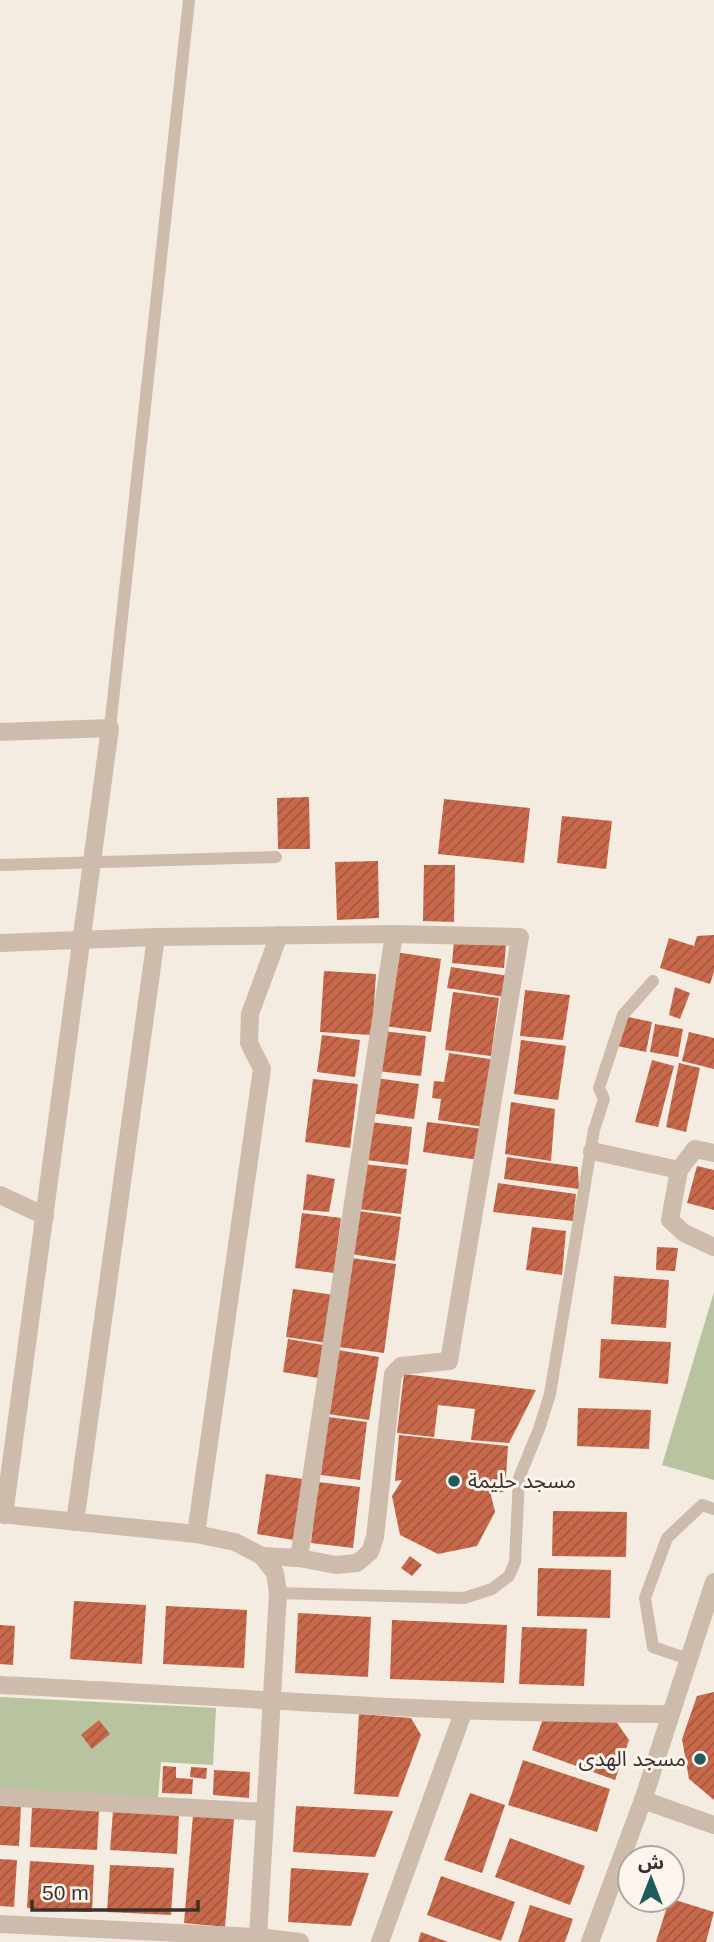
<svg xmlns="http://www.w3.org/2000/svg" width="714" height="1942" viewBox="0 0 714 1942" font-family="Helvetica,'Noto Sans Arabic',sans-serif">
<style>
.park{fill:#b8c4a0}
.building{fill:url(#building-hatch)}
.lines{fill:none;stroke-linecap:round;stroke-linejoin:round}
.service{stroke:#cdbbac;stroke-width:12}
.minor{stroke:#cdbbac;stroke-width:18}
.poi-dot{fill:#1f5a5e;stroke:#fbf5ee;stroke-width:2.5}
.labels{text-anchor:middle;stroke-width:6;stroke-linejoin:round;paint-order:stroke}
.poi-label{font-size:21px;fill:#3b302b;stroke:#fbf5ee;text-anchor:start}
</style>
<defs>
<pattern id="building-hatch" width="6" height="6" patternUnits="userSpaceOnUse" patternTransform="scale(1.75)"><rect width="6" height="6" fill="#c8694b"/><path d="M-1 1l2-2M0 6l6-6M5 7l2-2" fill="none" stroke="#a4573f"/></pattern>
</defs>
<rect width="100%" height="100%" fill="#f4ebe1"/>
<g class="park">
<path d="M714,1292V1480L662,1465Z"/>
<path d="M0,1697L216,1708L213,1765L161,1762L158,1798L0,1790Z"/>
</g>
<g class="building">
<path d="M309,797L310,849H278L277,798Z"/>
<path d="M444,799L530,808L524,863L438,854Z"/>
<path d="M562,816L612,821L606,869L557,863Z"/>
<path d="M378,861L379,918L337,920L335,862Z"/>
<path d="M424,865H455L454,922L423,921Z"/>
<path d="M714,935V972L710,984L660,968L669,938L694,946L697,936Z"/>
<path d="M454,940L506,945L504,968L452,963Z"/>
<path d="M395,952L441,959L431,1032L384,1026Z"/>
<path d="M451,967L509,976L505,997L447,988Z"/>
<path d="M324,971L376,974L372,1035L320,1032Z"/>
<path d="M675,987L690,993L680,1019L669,1015Z"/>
<path d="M525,990L570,995L563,1040L520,1036Z"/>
<path d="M453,992L499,998L491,1056L445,1050Z"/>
<path d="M623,1016L652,1022L646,1052L617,1046Z"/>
<path d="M655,1024L683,1029L678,1057L650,1052Z"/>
<path d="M382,1031L426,1036L421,1076L377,1071Z"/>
<path d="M689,1032L714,1038V1069L682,1061Z"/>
<path d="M322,1035L360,1040L355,1077L317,1072Z"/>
<path d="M521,1040L566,1046L558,1100L514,1094Z"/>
<path d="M449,1053L496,1060L484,1127L438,1120L441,1099L432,1098L434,1081L444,1082Z"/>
<path d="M652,1060L674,1066L658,1127L635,1122Z"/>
<path d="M679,1063L700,1068L686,1132L666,1127Z"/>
<path d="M376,1078L419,1084L414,1119L371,1113Z"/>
<path d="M313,1079L358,1084L350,1148L305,1142Z"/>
<path d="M511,1102L555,1109L551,1161L505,1154Z"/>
<path d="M370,1122L412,1127L408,1165L366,1160Z"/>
<path d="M427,1122L483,1129L479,1160L423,1152Z"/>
<path d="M507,1157L578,1167L579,1189L504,1179Z"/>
<path d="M363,1164L407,1169L401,1214L358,1209Z"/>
<path d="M697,1166L714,1170V1210L687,1203Z"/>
<path d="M307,1174L335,1179L329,1212L303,1210Z"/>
<path d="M498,1183L576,1194L573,1221L493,1212Z"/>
<path d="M358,1211L401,1217L395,1261L351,1254Z"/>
<path d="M302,1213L341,1218L334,1273L295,1268Z"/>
<path d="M532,1227L566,1231L562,1275L526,1270Z"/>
<path d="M657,1247L678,1248L675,1271L656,1270Z"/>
<path d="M351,1258L396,1264L384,1353L339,1347Z"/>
<path d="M614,1276L669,1280L666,1328L611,1324Z"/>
<path d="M293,1289L334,1295L327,1343L286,1337Z"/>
<path d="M288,1339L329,1346L324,1379L283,1372Z"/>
<path d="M601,1339L671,1342L668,1384L599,1378Z"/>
<path d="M338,1350L379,1357L369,1420L328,1414Z"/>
<path d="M404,1374L536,1390L509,1443L471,1440L475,1409L438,1405L434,1437L397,1433Z"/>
<path d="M578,1408L651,1410L649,1449L577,1446Z"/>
<path d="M328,1417L367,1422L360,1480L321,1475Z"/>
<path d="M399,1435L508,1446L505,1491L491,1495L495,1512L477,1546L438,1554L400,1535L392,1496L414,1461L402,1480L395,1481Z"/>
<path d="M266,1474L303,1479L294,1540L257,1534Z"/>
<path d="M318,1482L360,1487L353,1548L311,1543Z"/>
<path d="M553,1511L627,1512L626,1557L552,1556Z"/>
<path d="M410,1556L422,1565L412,1576L401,1568Z"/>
<path d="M538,1568L611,1570L610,1618L537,1616Z"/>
<path d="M74,1601L146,1605L142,1664L70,1659Z"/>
<path d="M166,1606L247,1610L244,1668L163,1664Z"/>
<path d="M298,1613L371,1617L368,1677L295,1673Z"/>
<path d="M392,1620L507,1625L504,1683L390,1679Z"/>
<path d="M0,1625L15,1626L13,1665L0,1664Z"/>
<path d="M522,1627L587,1629L584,1686L519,1684Z"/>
<path d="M714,1692V1800L689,1779L682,1739L697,1696Z"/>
<path d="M359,1714L411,1718L421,1735L398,1797L354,1794Z"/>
<path d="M544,1716L615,1720L629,1740L615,1780L532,1750Z"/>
<path d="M99,1720L110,1734L92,1749L81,1735Z"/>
<path d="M523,1760L610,1789L597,1832L508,1805Z"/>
<path d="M163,1766L176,1767V1778L193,1779L192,1794L162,1793Z"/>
<path d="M191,1767L207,1768L206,1779L190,1777Z"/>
<path d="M214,1770L250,1772L249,1798L213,1795Z"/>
<path d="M470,1793L505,1805L482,1873L444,1860Z"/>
<path d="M0,1805L21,1806L19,1846L0,1845Z"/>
<path d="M296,1806L393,1811L375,1857L293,1852Z"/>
<path d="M32,1807L99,1811L97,1850L30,1847Z"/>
<path d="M113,1811L179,1814L177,1854L110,1850Z"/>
<path d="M193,1815L234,1819L225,1927L184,1923Z"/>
<path d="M510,1838L585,1866L570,1905L495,1877Z"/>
<path d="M0,1859L17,1860L14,1907L0,1906Z"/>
<path d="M30,1861L94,1865L92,1912L27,1908Z"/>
<path d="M110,1865L174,1868L171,1915L107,1912Z"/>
<path d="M291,1868L369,1873L351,1926L288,1922Z"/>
<path d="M441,1876L515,1902L501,1941L427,1915Z"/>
<path d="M672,1899L714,1912L706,1942H656L669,1900Z"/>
<path d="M530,1905L573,1919L565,1942H518Z"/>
<path d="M421,1932L448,1942H418Z"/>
</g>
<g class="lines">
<g class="service">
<path d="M110,728L189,0"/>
<path d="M0,865L276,857"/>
<path d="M278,1593L464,1598L492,1589L509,1576L515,1562L519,1478L539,1429L550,1394L594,1130L604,1099L599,1088L623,1015L653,981"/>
<path d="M688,1659L653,1647L645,1598L667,1538L702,1505L714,1509"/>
</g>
<g class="minor">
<path d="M0,732L110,728L4,1515"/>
<path d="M0,943L156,937L394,934L520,937L449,1361L401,1366L393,1374L375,1537L370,1552L357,1563L336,1565L299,1558L262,1556L235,1542L196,1534L0,1514"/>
<path d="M592,1151L679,1170"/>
<path d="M714,1153L695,1149L679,1170L670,1220L684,1233L714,1247"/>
<path d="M0,1195L45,1216"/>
<path d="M75,1522L156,937"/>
<path d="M196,1534L262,1069L249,1043L250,1014L279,935"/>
<path d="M299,1558L394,934"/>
<path d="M0,1685C222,1696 447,1715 670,1714"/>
<path d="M0,1797L265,1812"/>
<path d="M643,1800L714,1825"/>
<path d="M0,1924L258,1937L300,1942"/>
<path d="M258,1937L278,1593L275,1573L262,1556"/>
<path d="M380,1942L464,1710"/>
<path d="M590,1942L643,1800L714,1582"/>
</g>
</g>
<g class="poi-dot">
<circle cx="454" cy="1481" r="7"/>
<circle cx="700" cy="1759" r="7"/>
</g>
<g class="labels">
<g class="poi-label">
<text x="468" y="1488">مسجد حليمة</text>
<text x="686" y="1766" text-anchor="end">مسجد الهدى</text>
</g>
</g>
<g transform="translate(651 1879)"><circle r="33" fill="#fbf5ee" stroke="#aea6a0" stroke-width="2"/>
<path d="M0-5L12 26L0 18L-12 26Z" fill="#1f5a5e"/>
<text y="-10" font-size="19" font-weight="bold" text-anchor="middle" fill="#3b302b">ش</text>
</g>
<path d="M32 1900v10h166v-10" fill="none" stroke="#3b302b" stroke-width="3.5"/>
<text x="42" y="1900" font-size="21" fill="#3b302b" stroke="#fbf5ee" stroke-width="5" paint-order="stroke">50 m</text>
</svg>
